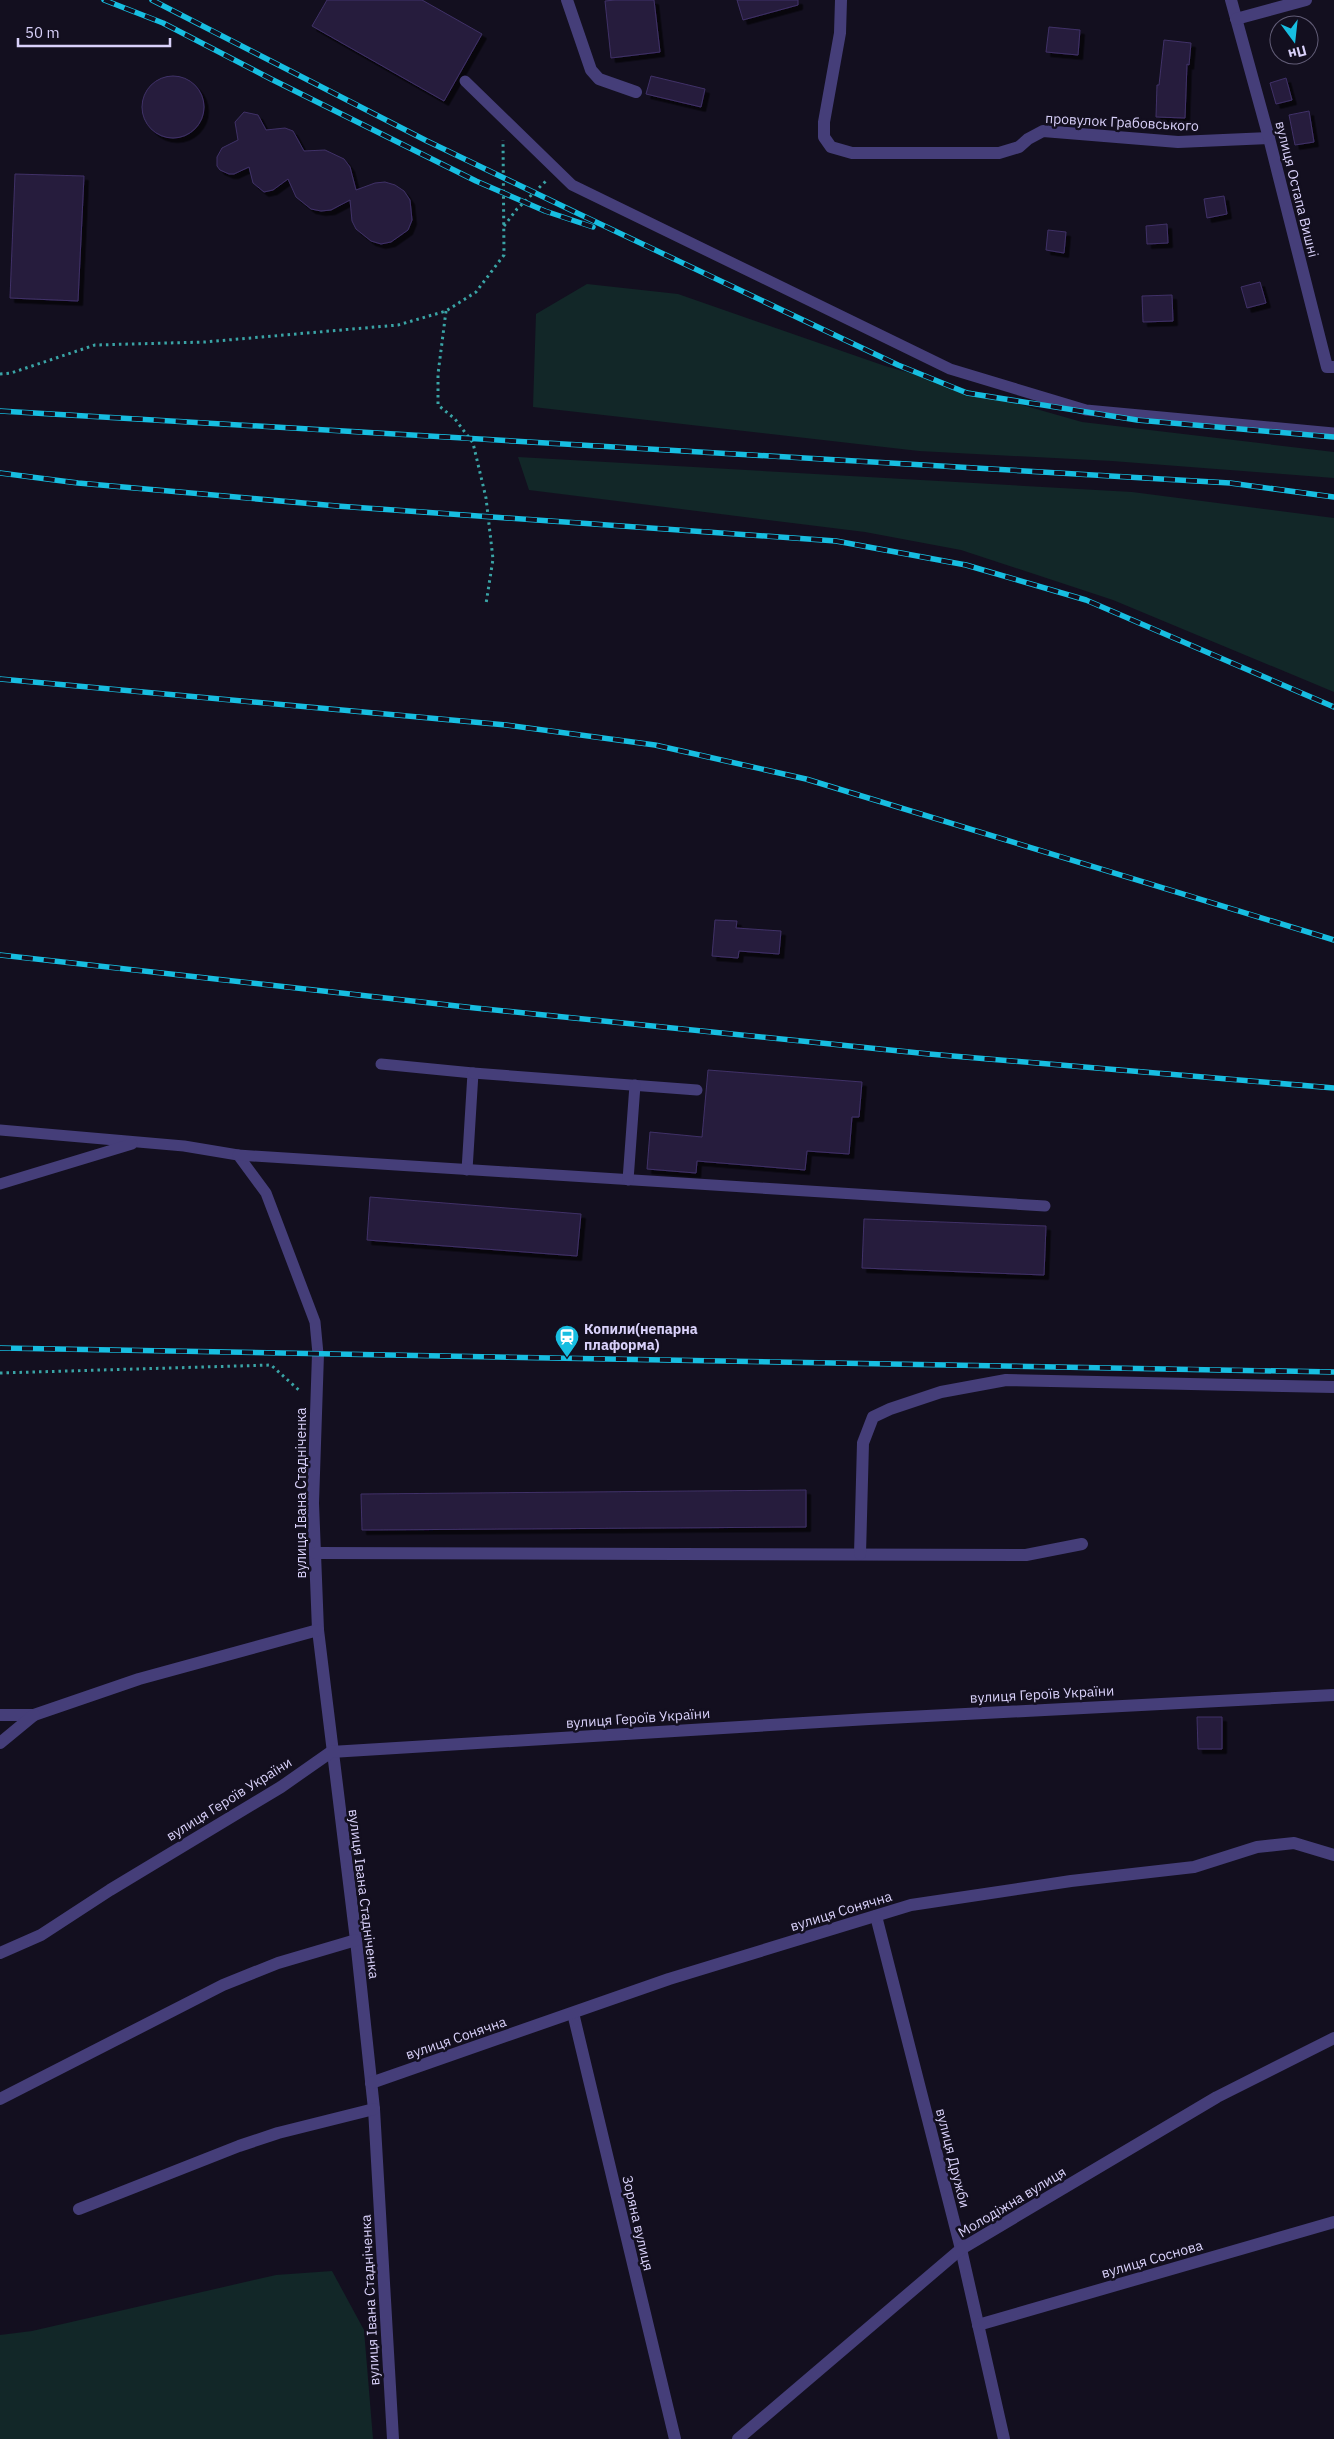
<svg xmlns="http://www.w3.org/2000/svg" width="1334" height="2439" viewBox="0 0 1334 2439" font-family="'IBM Plex Sans',sans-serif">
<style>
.green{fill:#122728}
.building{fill:#261d3e;stroke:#403167;filter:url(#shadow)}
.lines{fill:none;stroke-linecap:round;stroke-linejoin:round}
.path{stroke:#3aa4a6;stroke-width:3;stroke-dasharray:2.5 4;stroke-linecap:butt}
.lane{stroke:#453e79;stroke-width:11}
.street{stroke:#453e79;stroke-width:12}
.rail-casing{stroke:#17bee1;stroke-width:5.5}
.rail{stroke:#130f1f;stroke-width:4;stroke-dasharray:11;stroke-linecap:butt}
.labels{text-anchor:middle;stroke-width:5;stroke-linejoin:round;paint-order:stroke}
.street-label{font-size:14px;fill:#d9d1fa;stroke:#130f1f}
.poi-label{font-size:14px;font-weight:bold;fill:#d9d1fa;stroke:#130f1f;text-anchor:start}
</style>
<defs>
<filter id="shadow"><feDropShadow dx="4.5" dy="4.5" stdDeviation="0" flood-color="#0009"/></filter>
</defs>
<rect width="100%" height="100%" fill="#130f1f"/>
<g class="green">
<path d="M587,284L678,294L885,366L1082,422L1334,452V478L1112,461L919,451L533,407L536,314Z"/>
<path d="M518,457L1132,492L1334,518V692L1113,600L961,550L865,532L529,490Z"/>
<path d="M332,2271L364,2330L373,2439H0V2335L32,2331L276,2275Z"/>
</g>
<g class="building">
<path d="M327,0H422L482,34L444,101L312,26Z"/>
<path d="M615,0H654L660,52L611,58L605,1Z"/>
<path d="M737,0H798V5L743,20Z"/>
<path d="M1049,27L1080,30L1078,55L1046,52Z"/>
<path d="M1164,40L1191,43L1189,65L1187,64L1185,118L1156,117L1157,85H1159Z"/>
<path d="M651,76L705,89L701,107L646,94Z"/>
<circle cx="173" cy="107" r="31"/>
<path d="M1286,78L1292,100L1276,104L1270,83Z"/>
<path d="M1309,111L1314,142L1295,145L1289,115Z"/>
<path d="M244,112L258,115L266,130L285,128L293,131L304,151L325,150L344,159L350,167L356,190L375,183L385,182L395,185L404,191L410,200L412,220L408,230L391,242L381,244L371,241L356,229L352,221L350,200L331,210L321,211L311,209L296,197L288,179L273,190L264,192L253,183L249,167L234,174H229L220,170L217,166V157L222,148L238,140L235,122Z"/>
<path d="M15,174L84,176L78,301L10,298Z"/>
<path d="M1224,196L1227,214L1207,218L1204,199Z"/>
<path d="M1167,224L1168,243L1147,244L1146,226Z"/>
<path d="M1048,230L1066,232L1064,253L1046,250Z"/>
<path d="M1260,282L1266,303L1247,308L1241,287Z"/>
<path d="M1172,295L1173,321L1143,322L1142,296Z"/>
<path d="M715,920L737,921L736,928L781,931L779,954L739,951L738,958L712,956Z"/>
<path d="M708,1070L862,1082L859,1117H852L849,1154L807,1151L805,1170L697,1161L696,1173L647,1169L650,1132L702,1137Z"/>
<path d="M370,1197L581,1214L577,1256L367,1240Z"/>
<path d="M864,1219L1046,1226L1044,1275L862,1268Z"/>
<path d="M806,1490V1527L362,1530L361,1494Z"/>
<path d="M1197,1717H1222V1749H1198Z"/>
</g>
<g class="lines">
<g class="path">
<path d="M504,226L517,209L546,181"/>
<path d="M446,311L438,374V405L455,419L473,443L486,498L493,559L486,604"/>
<path d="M0,374L11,373L95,345L205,342L398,325L446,311L476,292L504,255L503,140"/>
<path d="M0,1373L271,1365L301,1392"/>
</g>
<g class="lane">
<path d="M465,81L572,185L950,369L1086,410L1334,433"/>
<path d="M381,1064L473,1073L467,1170"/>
<path d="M473,1073L697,1090"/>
<path d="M0,1130L184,1146L238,1155L266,1193L315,1322L318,1354"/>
<path d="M238,1155L1045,1206"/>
<path d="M628,1180L635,1085"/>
<path d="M0,1184L132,1144"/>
</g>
<g class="street">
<path d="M567,0L591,70L599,79L636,92"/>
<path d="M841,0L840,33L824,122V137L831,147L852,153H999L1019,147L1028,139L1043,131L1178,142L1269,138"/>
<path d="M1231,0L1269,138L1327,367H1334"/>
<path d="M1236,19L1306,0"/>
<path d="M318,1354L313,1503L318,1630L356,1940L374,2109L393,2439"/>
<path d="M315,1553L1026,1555L1082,1544"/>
<path d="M860,1554L863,1443L873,1417L890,1409L941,1392L1006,1380L1334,1387"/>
<path d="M0,1715H34L139,1679L318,1630"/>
<path d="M0,1743L34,1715"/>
<path d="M876,1916L961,2249L1004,2439"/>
<path d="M0,1953L41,1935L110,1890L281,1787L331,1752L869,1719L1334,1695"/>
<path d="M573,2013L675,2439"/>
<path d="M371,2083L669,1979L911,1905L1071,1881L1194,1867L1257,1847L1294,1843L1334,1855"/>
<path d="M0,2099L223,1985L278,1963L356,1940"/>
<path d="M79,2209L239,2146L278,2133L374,2109"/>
<path d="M978,2325L1334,2222"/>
<path d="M738,2439L961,2249L1217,2097L1334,2038"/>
</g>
<defs>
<g id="rail">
<path d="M104,0L163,23L271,79L476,181L545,211L593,227"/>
<path d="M152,0L427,141L577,213L898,365L967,393L1137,420L1334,437"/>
<path d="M0,411L1230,483L1334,497"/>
<path d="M0,473L78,483L337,506L836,541L966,565L1086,600L1334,707"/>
<path d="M0,679L506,725L655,745L806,779L1334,940"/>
<path d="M0,955L475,1008L929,1054L1334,1088"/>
<path d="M0,1348L1334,1372"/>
</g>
</defs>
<use href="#rail" class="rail-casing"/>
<use href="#rail" class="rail"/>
</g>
<defs>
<symbol id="station-pin" viewBox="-11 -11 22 30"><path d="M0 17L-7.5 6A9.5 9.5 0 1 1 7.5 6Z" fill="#17bee1" stroke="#130f1f"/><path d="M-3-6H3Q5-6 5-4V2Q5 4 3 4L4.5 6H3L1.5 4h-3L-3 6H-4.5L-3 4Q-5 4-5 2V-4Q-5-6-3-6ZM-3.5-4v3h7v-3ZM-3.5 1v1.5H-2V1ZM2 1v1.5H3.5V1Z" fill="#fff"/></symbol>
</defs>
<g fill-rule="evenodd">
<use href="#station-pin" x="553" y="1323" width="28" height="38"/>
</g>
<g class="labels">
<g class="street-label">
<text transform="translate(1122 122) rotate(3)" y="5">провулок Грабовського</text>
<text transform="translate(1297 189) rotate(76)" y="5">вулиця Остапа Вишні</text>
<text transform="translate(301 1493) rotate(-90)" y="5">вулиця Івана Стадніченка</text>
<text transform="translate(1042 1694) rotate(-3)" y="5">вулиця Героїв України</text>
<text transform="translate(638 1718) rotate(-4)" y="5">вулиця Героїв України</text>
<text transform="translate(229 1799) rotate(-32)" y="5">вулиця Героїв України</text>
<text transform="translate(364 1894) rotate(83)" y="5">вулиця Івана Стадніченка</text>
<text transform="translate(841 1911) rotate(-17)" y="5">вулиця Сонячна</text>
<text transform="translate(456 2038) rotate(-19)" y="5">вулиця Сонячна</text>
<text transform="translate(953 2158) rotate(76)" y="5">вулиця Дружби</text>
<text transform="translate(1012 2202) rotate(-31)" y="5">Молодіжна вулиця</text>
<text transform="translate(638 2223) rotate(77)" y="5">Зоряна вулиця</text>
<text transform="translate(1152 2259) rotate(-16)" y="5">вулиця Соснова</text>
<text transform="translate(370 2300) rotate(-93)" y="5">вулиця Івана Стадніченка</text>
</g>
<g class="poi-label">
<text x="584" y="1334">Копили(непарна<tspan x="584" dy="16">плаформа)</tspan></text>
</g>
</g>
<g transform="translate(1294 40) rotate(165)"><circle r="24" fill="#130f1f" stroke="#625d77"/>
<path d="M0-4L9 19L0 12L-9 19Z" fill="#17bee1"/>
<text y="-8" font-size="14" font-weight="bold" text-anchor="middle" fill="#d9d1fa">Пн</text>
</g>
<path d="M18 38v8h152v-8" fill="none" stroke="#d9d1fa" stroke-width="2.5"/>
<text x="25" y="38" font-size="15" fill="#d9d1fa" stroke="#130f1f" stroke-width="4" paint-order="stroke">50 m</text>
</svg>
